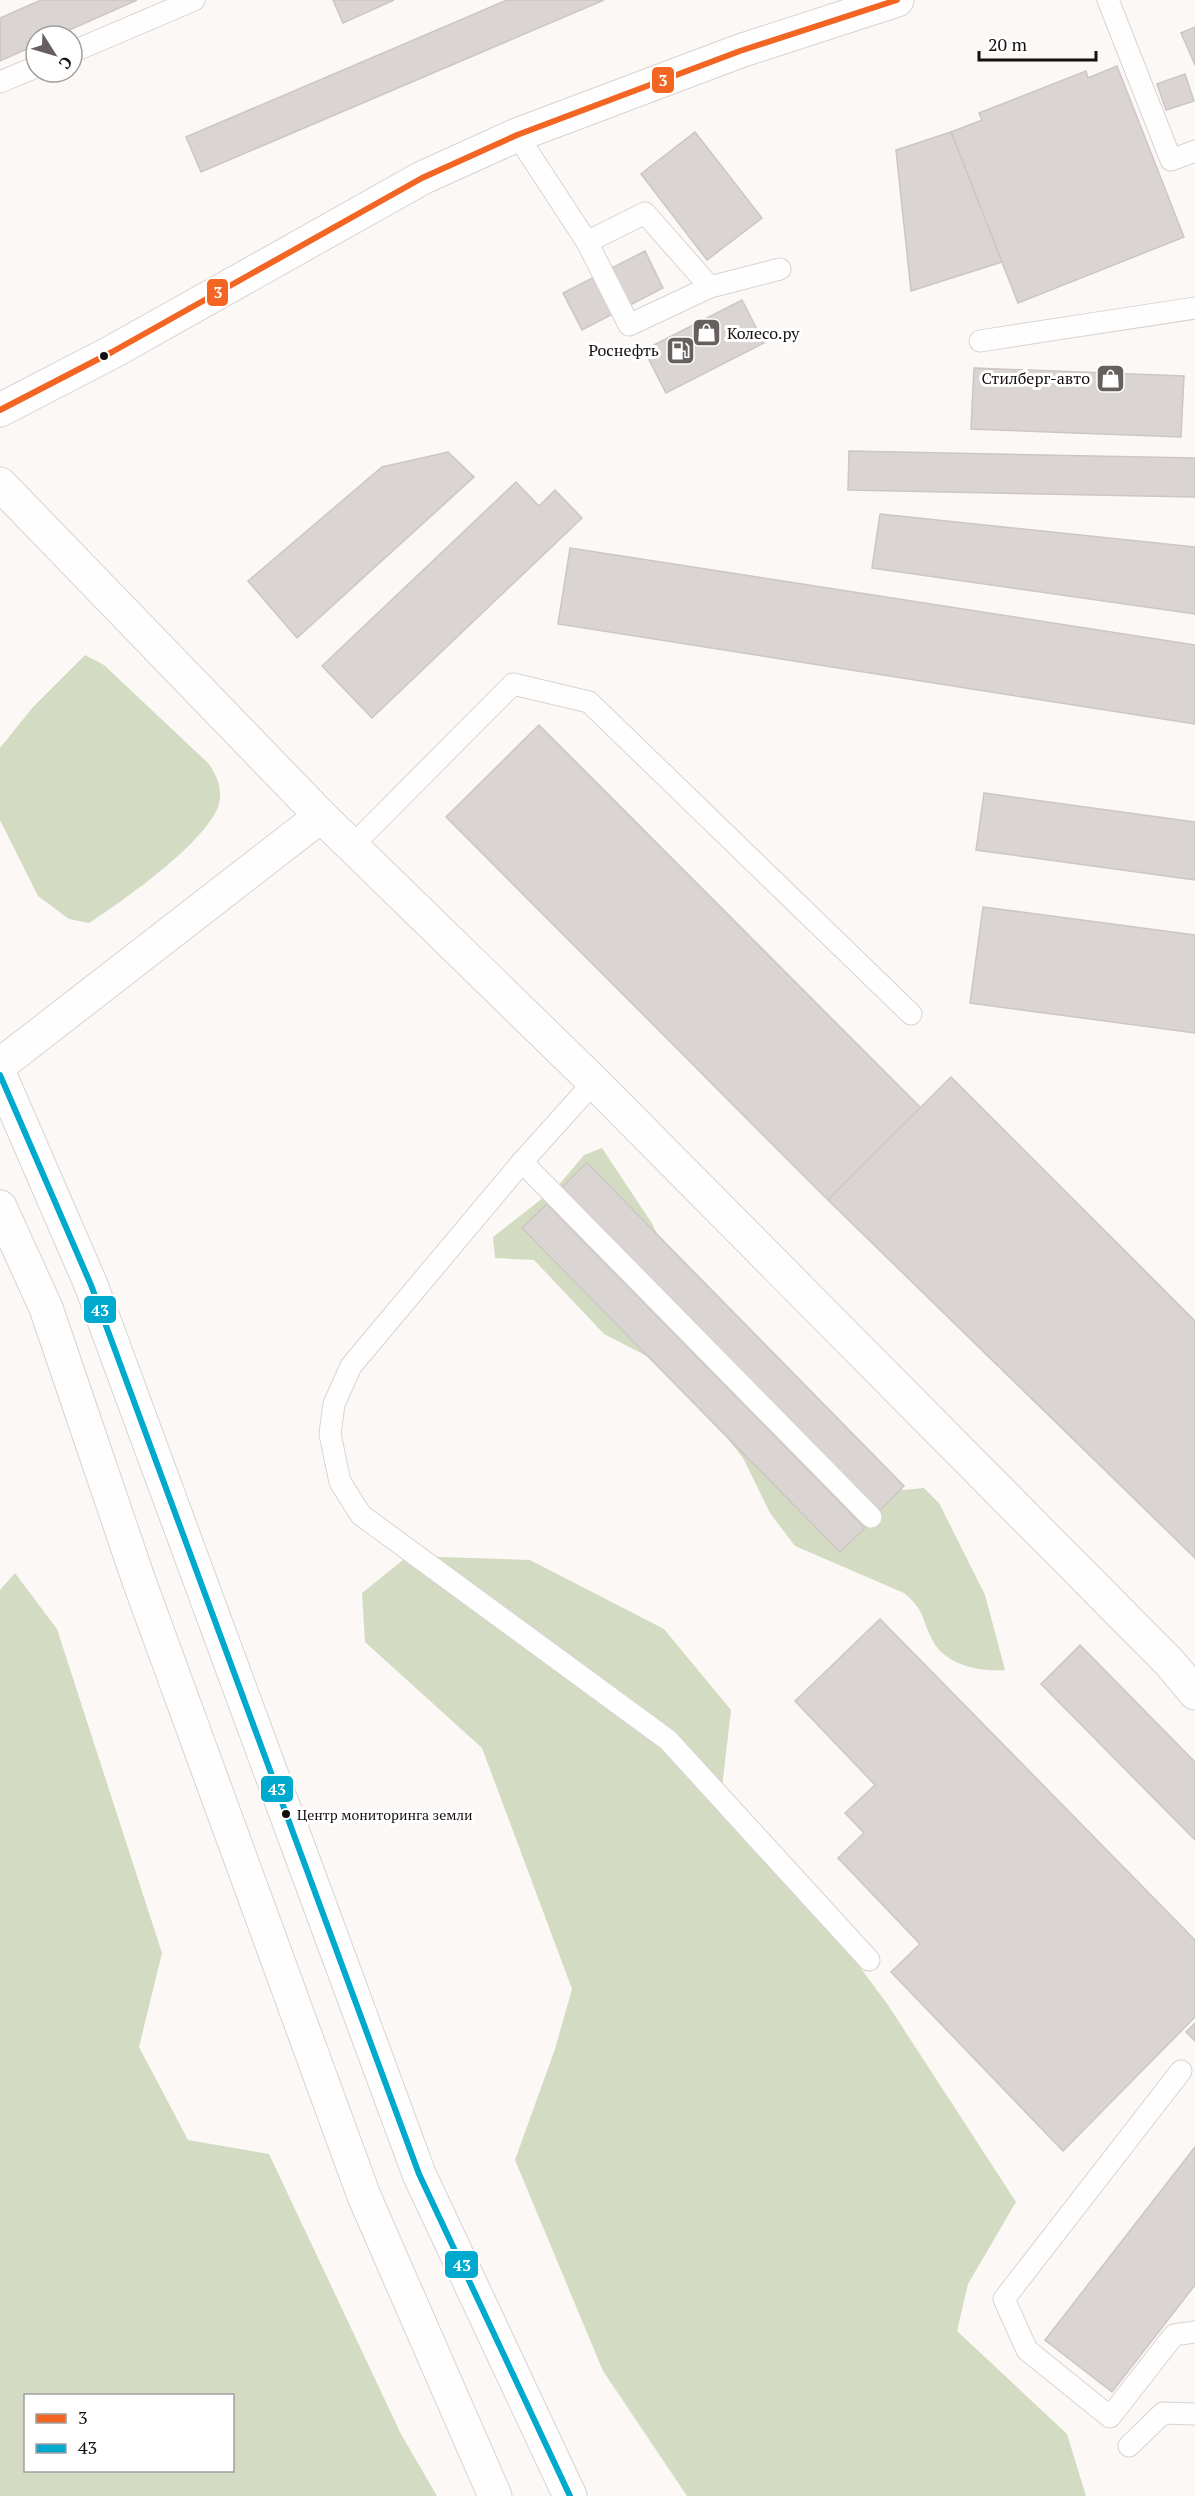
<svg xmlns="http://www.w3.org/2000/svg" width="1195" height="2496" viewBox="0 0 1195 2496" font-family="'PT Serif',serif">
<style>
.forest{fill:#d3dcc2;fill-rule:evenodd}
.building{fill:#dad5d3;stroke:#ccc6c4;stroke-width:1.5}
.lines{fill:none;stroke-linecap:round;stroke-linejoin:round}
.lane-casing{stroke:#d9d3d1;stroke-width:23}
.street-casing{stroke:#d9d3d1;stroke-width:35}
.secondary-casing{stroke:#d9d3d1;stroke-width:35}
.lane{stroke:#fffefe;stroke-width:21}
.street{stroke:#fffefe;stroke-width:33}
.secondary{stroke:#fffefe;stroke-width:33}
.bus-1-casing{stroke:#fff;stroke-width:10}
.bus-2-casing{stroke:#fff;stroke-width:10}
.bus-1{stroke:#f26522;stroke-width:6}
.bus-2{stroke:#00a9ce;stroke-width:6}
.bus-dot{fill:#150f0d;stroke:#fff;stroke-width:2}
.labels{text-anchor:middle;stroke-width:6;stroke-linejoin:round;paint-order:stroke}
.bus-label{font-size:14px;fill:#150f0d;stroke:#fff;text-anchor:start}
.poi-label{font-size:16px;fill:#150f0d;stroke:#fff;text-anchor:end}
.line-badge{stroke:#fff;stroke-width:2}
.badge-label{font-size:16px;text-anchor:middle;font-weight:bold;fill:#fff}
</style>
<rect width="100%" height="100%" fill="#fcf8f6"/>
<g class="forest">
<path d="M85,655L104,665L209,764C216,775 221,784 220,798C218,835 120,903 89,923L69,919L38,896L0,820V748L33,707Z"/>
<path d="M602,1148L653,1225L681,1290L880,1492L924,1488L939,1503L985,1595L1005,1670C981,1672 948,1666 934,1643C921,1621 927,1612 904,1593L795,1546L770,1513L743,1458L674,1370L604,1334L534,1260L495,1258L493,1237L557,1187L584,1155Z"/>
<path d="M408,1556L530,1560L664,1629L731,1710L721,1796L788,1870L888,2005L1016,2202L968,2284L957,2331L1067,2434L1086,2496H687L603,2371L515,2160L555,2049L572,1989L482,1748L365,1642L362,1593Z"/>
<path d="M15,1573L57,1629L162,1953L139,2047L188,2140L269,2154L401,2434L437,2496H0V1590ZM26,2396H232V2470H26Z"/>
</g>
<g class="building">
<path d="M41,0H137L56,36H36V45L0,61V18Z"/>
<path d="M333,0H394L343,23Z"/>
<path d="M507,0H604L201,172L186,137Z"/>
<path d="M1195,27V65L1181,33Z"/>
<path d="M1117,66L1184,237L1018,303L951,132L982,120L979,113L1086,71L1088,78Z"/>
<path d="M1185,74L1194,101L1166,110L1157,84Z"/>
<path d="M695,132L762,218L707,260L641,174Z"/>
<path d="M951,132L1002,262L911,291L896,150Z"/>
<path d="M645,251L663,288L582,330L563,293Z"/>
<path d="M742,300L764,343L666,393L644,350Z"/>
<path d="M974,368L1184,376L1181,437L971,429Z"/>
<path d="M849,451L1195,458V497L848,490Z"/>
<path d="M448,452L474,477L297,638L248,581L382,467Z"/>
<path d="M516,482L539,506L555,490L582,518L372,718L322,666Z"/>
<path d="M880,514L1195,547V614L872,568Z"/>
<path d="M570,548L1195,645V724L558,624Z"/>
<path d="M539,725L921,1108L828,1200L446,817Z"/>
<path d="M984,793L1195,822V880L976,850Z"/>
<path d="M983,907L1195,935V1033L970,1003Z"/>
<path d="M951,1077L1195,1321V1558L828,1200Z"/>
<path d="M587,1163L904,1486L879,1511L562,1187Z"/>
<path d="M547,1204L865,1528L840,1552L522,1228Z"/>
<path d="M880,1619L1195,1940V2017L1063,2151L891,1972L920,1944L838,1858L864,1833L845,1813L875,1785L795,1701Z"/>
<path d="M1080,1645L1195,1762V1840L1041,1684Z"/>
<path d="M1195,2023V2041L1186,2032Z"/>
<path d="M1195,2147V2285L1112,2392L1045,2340Z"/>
</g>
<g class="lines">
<defs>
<g id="lane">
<path d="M1108,0L1171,160L1195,151"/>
<path d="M72,52L194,0"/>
<path d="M0,82L36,67"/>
<path d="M517,135L587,242L645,213L710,287L780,269"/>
<path d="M587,242L629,325L710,287"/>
<path d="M980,341L1195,308"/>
<path d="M352,846L513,684L589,702L911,1014"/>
<path d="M594,1082L522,1162L351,1366L334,1404L330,1434L340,1482L361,1515L668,1740L869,1960"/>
<path d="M522,1162L871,1517"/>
<path d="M1181,2071L1004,2299L1027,2350L1110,2417L1174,2335L1195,2332"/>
<path d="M1129,2446L1163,2413L1195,2414"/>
</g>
<g id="street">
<path d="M0,484L321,816L594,1082L1170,1663L1195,1693"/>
<path d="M0,1065L321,816"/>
</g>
<g id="secondary">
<path d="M0,410L112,352L422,178L517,135L740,51L897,0"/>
<path d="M0,1075L91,1285L419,2174L570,2496"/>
<path d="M0,1207L46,1308L139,1581L364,2196L495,2496"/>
</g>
</defs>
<use href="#lane" class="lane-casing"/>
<use href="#street" class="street-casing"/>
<use href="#secondary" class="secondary-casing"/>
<use href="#lane" class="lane"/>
<use href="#street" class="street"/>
<use href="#secondary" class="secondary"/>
<defs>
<path id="bus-1" d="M0,410L112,352L422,178L517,135L740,51L897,0"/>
<path id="bus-2" d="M0,1075L91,1285L419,2174L570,2496"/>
</defs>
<use href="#bus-1" class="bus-1-casing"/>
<use href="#bus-2" class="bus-2-casing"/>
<use href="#bus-1" class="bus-1"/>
<use href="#bus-2" class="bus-2"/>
</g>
<defs>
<symbol id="shop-square" viewBox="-11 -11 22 22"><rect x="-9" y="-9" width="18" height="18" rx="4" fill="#66615f" stroke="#fff"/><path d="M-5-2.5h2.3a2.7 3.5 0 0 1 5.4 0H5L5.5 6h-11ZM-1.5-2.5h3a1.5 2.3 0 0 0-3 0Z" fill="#fff"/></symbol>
<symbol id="fuel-square" viewBox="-11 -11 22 22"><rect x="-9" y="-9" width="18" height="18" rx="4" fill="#66615f" stroke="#fff"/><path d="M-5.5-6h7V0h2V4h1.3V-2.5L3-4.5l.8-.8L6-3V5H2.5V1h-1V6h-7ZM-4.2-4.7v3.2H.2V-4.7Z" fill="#fff"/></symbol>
</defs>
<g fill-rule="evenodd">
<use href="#shop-square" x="690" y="316" width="33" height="33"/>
<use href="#fuel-square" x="664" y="334" width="33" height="33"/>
<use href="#shop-square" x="1094" y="362" width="33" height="33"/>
</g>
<g class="bus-dot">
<circle cx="104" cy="356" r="5"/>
<circle cx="286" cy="1814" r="5"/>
</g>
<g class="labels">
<g class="bus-label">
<text x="297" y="1820">Центр мониторинга земли</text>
</g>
<g class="poi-label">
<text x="727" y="339" text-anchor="start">Колесо.ру</text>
<text x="659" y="356">Роснефть</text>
<text x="1090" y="384">Стилберг-авто</text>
</g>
</g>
<g class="line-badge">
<rect x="651" y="66" width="24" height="28" rx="6" fill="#f26522"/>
<rect x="206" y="278" width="23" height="29" rx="6" fill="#f26522"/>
<rect x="83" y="1295" width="34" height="29" rx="6" fill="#00a9ce"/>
<rect x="260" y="1775" width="34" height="28" rx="6" fill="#00a9ce"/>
<rect x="444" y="2250" width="35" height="29" rx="6" fill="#00a9ce"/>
</g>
<g class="badge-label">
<text x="663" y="86">3</text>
<text x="218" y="298">3</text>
<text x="100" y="1316">43</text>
<text x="277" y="1795">43</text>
<text x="462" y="2271">43</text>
</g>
<rect x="24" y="2394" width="210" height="78" fill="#ffffff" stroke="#a19f9e" stroke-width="1.5"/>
<rect x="36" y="2414" width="30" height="9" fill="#f26522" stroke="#a19f9e" stroke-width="1.5"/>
<text x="78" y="2424" font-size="18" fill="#150f0d">3</text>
<rect x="36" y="2444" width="30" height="9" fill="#00a9ce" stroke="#a19f9e" stroke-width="1.5"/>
<text x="78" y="2454" font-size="18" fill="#150f0d">43</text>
<g transform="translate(54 54) rotate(127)"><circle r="28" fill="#ffffff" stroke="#a19f9e" stroke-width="1.5"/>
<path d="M0-4.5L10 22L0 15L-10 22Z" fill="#66615f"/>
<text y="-9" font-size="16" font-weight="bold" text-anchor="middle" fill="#150f0d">С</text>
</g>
<path d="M979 51v9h117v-9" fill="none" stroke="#150f0d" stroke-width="3"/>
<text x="988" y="51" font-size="18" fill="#150f0d" stroke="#ffffff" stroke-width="4.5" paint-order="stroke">20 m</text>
</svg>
